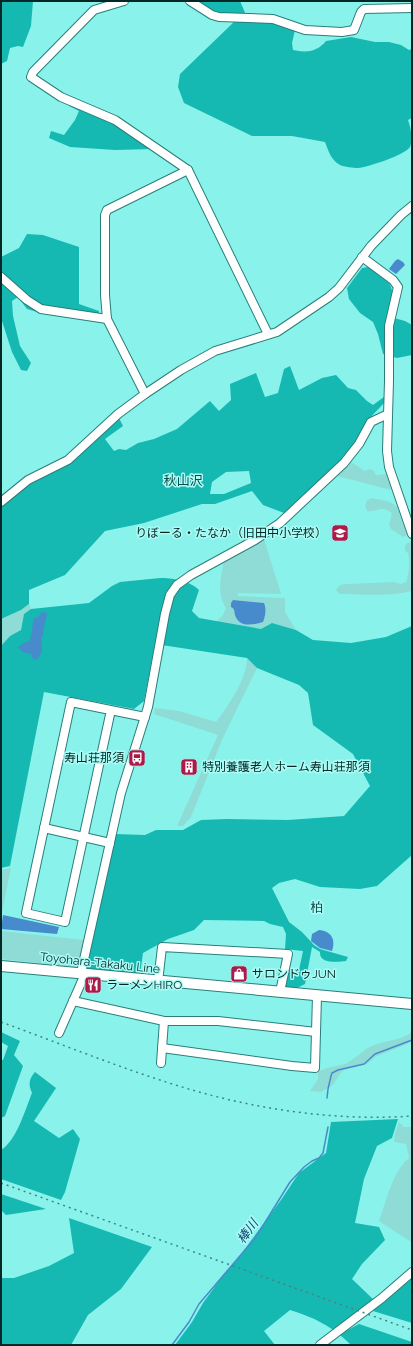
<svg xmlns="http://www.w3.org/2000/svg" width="413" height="1346" viewBox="0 0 413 1346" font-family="Raleway,'Noto Sans JP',sans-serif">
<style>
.green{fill:#8fdcd6;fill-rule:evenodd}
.forest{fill:#15b9b2;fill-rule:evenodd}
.water{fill:#488bcc}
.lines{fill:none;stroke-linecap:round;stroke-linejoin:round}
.stream{stroke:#488bcc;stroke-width:1.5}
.minor-casing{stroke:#2a7e7a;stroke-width:10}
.major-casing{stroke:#2a7e7a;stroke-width:12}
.minor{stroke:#fff;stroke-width:8}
.major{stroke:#fff;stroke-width:10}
.rail{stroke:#418580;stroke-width:1.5;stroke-dasharray:2 4;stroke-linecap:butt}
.labels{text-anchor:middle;stroke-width:3;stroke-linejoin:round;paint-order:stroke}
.poi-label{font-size:12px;fill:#042826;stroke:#abfcf6;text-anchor:start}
.street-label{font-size:12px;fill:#042826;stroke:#abfcf6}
.neighbourhood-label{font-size:13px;fill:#0e4c49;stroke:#abfcf6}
.water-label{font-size:13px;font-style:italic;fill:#12436e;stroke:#abfcf6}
</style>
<rect width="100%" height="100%" fill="#89f3eb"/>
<g class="green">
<path d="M351,462L365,471L369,469L373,470L376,475L388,474L391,490L337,476Z"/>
<path d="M372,498C380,500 391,500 397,507L407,535L403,537L391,529L389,525L392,513C380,504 377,513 367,511L365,506L367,500Z"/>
<path d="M264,539L281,594L238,593V596L285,598V612L296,630L272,623L261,629L216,622L223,615L226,608C216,592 221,578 224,560ZM233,600L264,603L266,606L265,617L235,614Z"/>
<path d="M411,542L412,546V591C389,597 364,594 340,594L336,590L340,585L347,584L394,582L400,584L406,582C409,575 410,560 408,553L405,551V546L407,543Z"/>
<path d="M29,604L31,609L24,614L21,630L10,636L1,646V619L21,610Z"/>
<path d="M247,658L257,668L222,740L191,817L183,826H177L218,735L154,714L155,708L179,711L216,722C228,706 247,679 247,658Z"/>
<path d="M11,868L1,917V870Z"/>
<path d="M1,931L84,940L77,967L1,959Z"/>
<path d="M412,1025V1042L375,1057L367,1064L344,1070L340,1074L333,1085L321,1092L310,1091L318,1079V1072C328,1066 335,1067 345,1064C354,1060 365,1048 374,1045C386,1041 398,1040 410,1034Z"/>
<path d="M399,1122L404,1127H412L411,1242L379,1221C386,1202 393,1170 409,1158L406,1144L394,1142L395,1133Z"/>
</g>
<g class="forest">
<path d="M1,1H33L31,26L23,47L18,46L10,48L7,61L1,64Z"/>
<path d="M194,1H240L246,15H219Z"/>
<path d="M236,20L271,22L295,30L292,43L293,50C306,53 317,52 326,41L351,37L375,42H389L401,45L409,50L412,49V118L408,120C411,128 413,140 410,147C405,155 368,167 358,168C354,168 344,167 340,165C331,160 328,150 325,142L292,136H252L184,103L178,87L180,74Z"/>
<path d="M71,103L108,118L153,149L115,150L70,147L49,138L51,131L64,135L75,120L79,111L69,106Z"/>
<path d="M27,234L43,235L79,247V304L99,311V314H44L27,309L18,297L12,301L13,316L20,346L31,363L27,371L21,370L12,352L1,318V257L19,248Z"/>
<path d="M368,267C395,281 394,290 394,318L405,321L412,325V355L397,358L383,354L378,334L373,322L360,313L349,299L347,288L362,268Z"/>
<path d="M290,366L299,390L322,378L336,375L348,388L356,390L367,401L373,405L384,397V403L368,420L356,441L342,460L284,513L263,505L252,491L215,504H202L144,523L105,531L65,575L29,590V604L21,610L1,619V496L14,495L36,478L69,463L119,418L123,426L105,439L114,451L119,449L126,450L138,443L154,439L177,429L210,401L219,411L231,400L230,384L256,373L265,397L278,393L284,369ZM249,471L251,483L224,494H210L212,482L226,472Z"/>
<path d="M160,578C172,578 189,580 199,590L192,611L199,618L261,629L272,623L296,630L313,640L351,643L386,637L412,626V855L377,886L360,889L320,887L295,879L279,883L272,888L289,922L302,932L314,945L320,949L348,957L346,961C338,962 319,964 320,952L312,947L305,984L293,990L284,989L287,969L299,970L303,951L285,949L286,934L283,927L270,924L264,921L204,920L194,930L168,939L143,953L140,974L86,969L115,834L145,835L156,830H183L201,820L227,819L288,820L344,816L370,786L353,754L313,725L308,693L299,685L257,668L247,658L155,644L144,701L134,709L44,692L10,866L1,868V646L10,636L21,630L24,614L31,609L89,603L112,586L120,582Z"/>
<path d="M1,1032L20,1041L14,1055L23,1066L5,1116L1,1118V1060H3L8,1046L1,1042Z"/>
<path d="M35,1072L56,1088L34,1121L59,1138L73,1129L80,1139L65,1192L61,1200L1,1179V1150C17,1140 25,1110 32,1093C28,1084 29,1079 35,1072Z"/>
<path d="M398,1119L392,1138L377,1146L364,1179L355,1223L379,1227L385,1240L362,1264L352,1279L375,1301L342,1333L359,1324L412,1342V1345H351C332,1326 315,1318 290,1310L264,1331L275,1345H175L192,1322L203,1303L224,1274L236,1261L281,1200L299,1173L326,1153L331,1122Z"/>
<path d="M1,1194L46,1209L6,1215L1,1210Z"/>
<path d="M69,1218L152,1247L121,1289L88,1315L71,1345H1V1278H14L49,1266L74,1253Z"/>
<path d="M412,1277V1323L373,1311Z"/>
</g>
<g class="water">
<path d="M398,259L403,262L405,265L396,274L389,269L395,261Z"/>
<path d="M233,600L264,603C267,609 265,617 263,622C253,625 239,628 235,615C234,611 235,609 231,607V603Z"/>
<path d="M43,612L47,613V615L44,627L43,635L41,638L42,651L38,659L34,660L31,654L22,652L18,647C22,643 26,643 29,641C32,639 32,623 34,618L38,617L41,613Z"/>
<path d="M3,915L59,927L57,934L1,929Z"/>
<path d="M319,930C331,931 336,939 332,951L320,948L311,941L312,934Z"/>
</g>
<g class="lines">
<g class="stream">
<path d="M327,1098L328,1089L331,1076L332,1073L338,1070L364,1064L375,1054L412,1040"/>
<path d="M172,1345L189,1322L199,1304L256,1237L290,1182L304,1167L312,1161L319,1158L323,1153L328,1127"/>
</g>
<defs>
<g id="minor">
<path d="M124,1L94,10L33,72L31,77L61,97L115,120L188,170L268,334"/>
<path d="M190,1L212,15L219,17L273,19L305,30L342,32L354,30L361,12L364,9L412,8"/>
<path d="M362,257L393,280L398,287L389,326V381L387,451L389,467L412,534"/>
<path d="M1,277L27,300L41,309L107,319"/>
<path d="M145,394L107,319L105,295V215L107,210L188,170"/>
<path d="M1,502L28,480L68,460L118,414L145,394L181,370L215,351L277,332L329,297L339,288L371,246L401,215L412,206"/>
<path d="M111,710L65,922L26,913L71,702L145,717"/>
<path d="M44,828L110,843"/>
<path d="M81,973L121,793L148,707L165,614L170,595L177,585L191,575L255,540L280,523L344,463L359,444L371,422L388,414"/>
<path d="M158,982L162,947L288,954L280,992"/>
<path d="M73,1001L164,1021H218L316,1032"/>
<path d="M59,1033L85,974"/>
<path d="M162,1048L292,1066L315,1068L317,996"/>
<path d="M161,1063L164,1021"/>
<path d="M320,1345L382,1298L412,1272"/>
</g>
<path id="major" d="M1,966L412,1004"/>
</defs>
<use href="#minor" class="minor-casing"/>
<use href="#major" class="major-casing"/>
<use href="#minor" class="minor"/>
<use href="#major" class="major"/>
<g class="rail">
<path d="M1,1022C67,1046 132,1073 199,1092C267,1111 341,1121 412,1116"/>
<path d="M1,1183L412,1330"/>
</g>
</g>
<defs>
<symbol id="school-square" viewBox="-11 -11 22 22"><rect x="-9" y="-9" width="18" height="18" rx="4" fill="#ad1a49" stroke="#abfcf6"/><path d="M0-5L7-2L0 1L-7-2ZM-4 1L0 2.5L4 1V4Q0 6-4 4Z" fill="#fff"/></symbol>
<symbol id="bus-square" viewBox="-11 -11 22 22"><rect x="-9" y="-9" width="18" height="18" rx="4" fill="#ad1a49" stroke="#abfcf6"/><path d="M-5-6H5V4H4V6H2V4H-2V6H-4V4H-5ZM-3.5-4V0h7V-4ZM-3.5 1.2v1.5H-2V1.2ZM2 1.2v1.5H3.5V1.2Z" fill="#fff"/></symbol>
<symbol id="building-square" viewBox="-11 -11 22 22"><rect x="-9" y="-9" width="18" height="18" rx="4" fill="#ad1a49" stroke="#abfcf6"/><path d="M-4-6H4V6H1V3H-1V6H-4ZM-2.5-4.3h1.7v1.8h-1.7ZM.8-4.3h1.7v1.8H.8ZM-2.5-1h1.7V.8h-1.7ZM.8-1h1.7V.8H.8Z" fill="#fff"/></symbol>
<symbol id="shop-square" viewBox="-11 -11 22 22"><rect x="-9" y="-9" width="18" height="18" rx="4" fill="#ad1a49" stroke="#abfcf6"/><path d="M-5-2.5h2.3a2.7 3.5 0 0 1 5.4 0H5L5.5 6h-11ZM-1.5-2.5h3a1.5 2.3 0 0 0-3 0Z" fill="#fff"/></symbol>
<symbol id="restaurant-square" viewBox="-11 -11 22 22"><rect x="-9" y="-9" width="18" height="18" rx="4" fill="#ad1a49" stroke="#abfcf6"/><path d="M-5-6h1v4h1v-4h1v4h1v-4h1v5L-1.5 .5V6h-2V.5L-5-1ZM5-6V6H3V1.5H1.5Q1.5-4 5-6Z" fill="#fff"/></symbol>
</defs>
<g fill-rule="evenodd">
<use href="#school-square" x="330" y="523" width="20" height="20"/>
<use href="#bus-square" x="127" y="748" width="20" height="20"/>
<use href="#building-square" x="179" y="757" width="20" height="20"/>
<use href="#shop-square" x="229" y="964" width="20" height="20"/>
<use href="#restaurant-square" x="83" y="975" width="20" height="20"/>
</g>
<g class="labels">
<g class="poi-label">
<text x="327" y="537" text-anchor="end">りぼーる・たなか（旧田中小学校）</text>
<text x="124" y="762" text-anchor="end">寿山荘那須</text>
<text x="202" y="771">特別養護老人ホーム寿山荘那須</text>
<text x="252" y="978">サロンドゥJUN</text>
<text x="106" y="989">ラーメンHIRO</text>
</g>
<g class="street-label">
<text transform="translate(100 963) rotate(6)" y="4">Toyohara-Takaku Line</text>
</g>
<g class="neighbourhood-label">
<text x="183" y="485">秋山沢</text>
<text x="317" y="912">柏</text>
</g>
<g class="water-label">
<text transform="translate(247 1231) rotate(-54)" y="5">棒川</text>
</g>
</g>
<rect width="413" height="1346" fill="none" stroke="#042826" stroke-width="4"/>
</svg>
